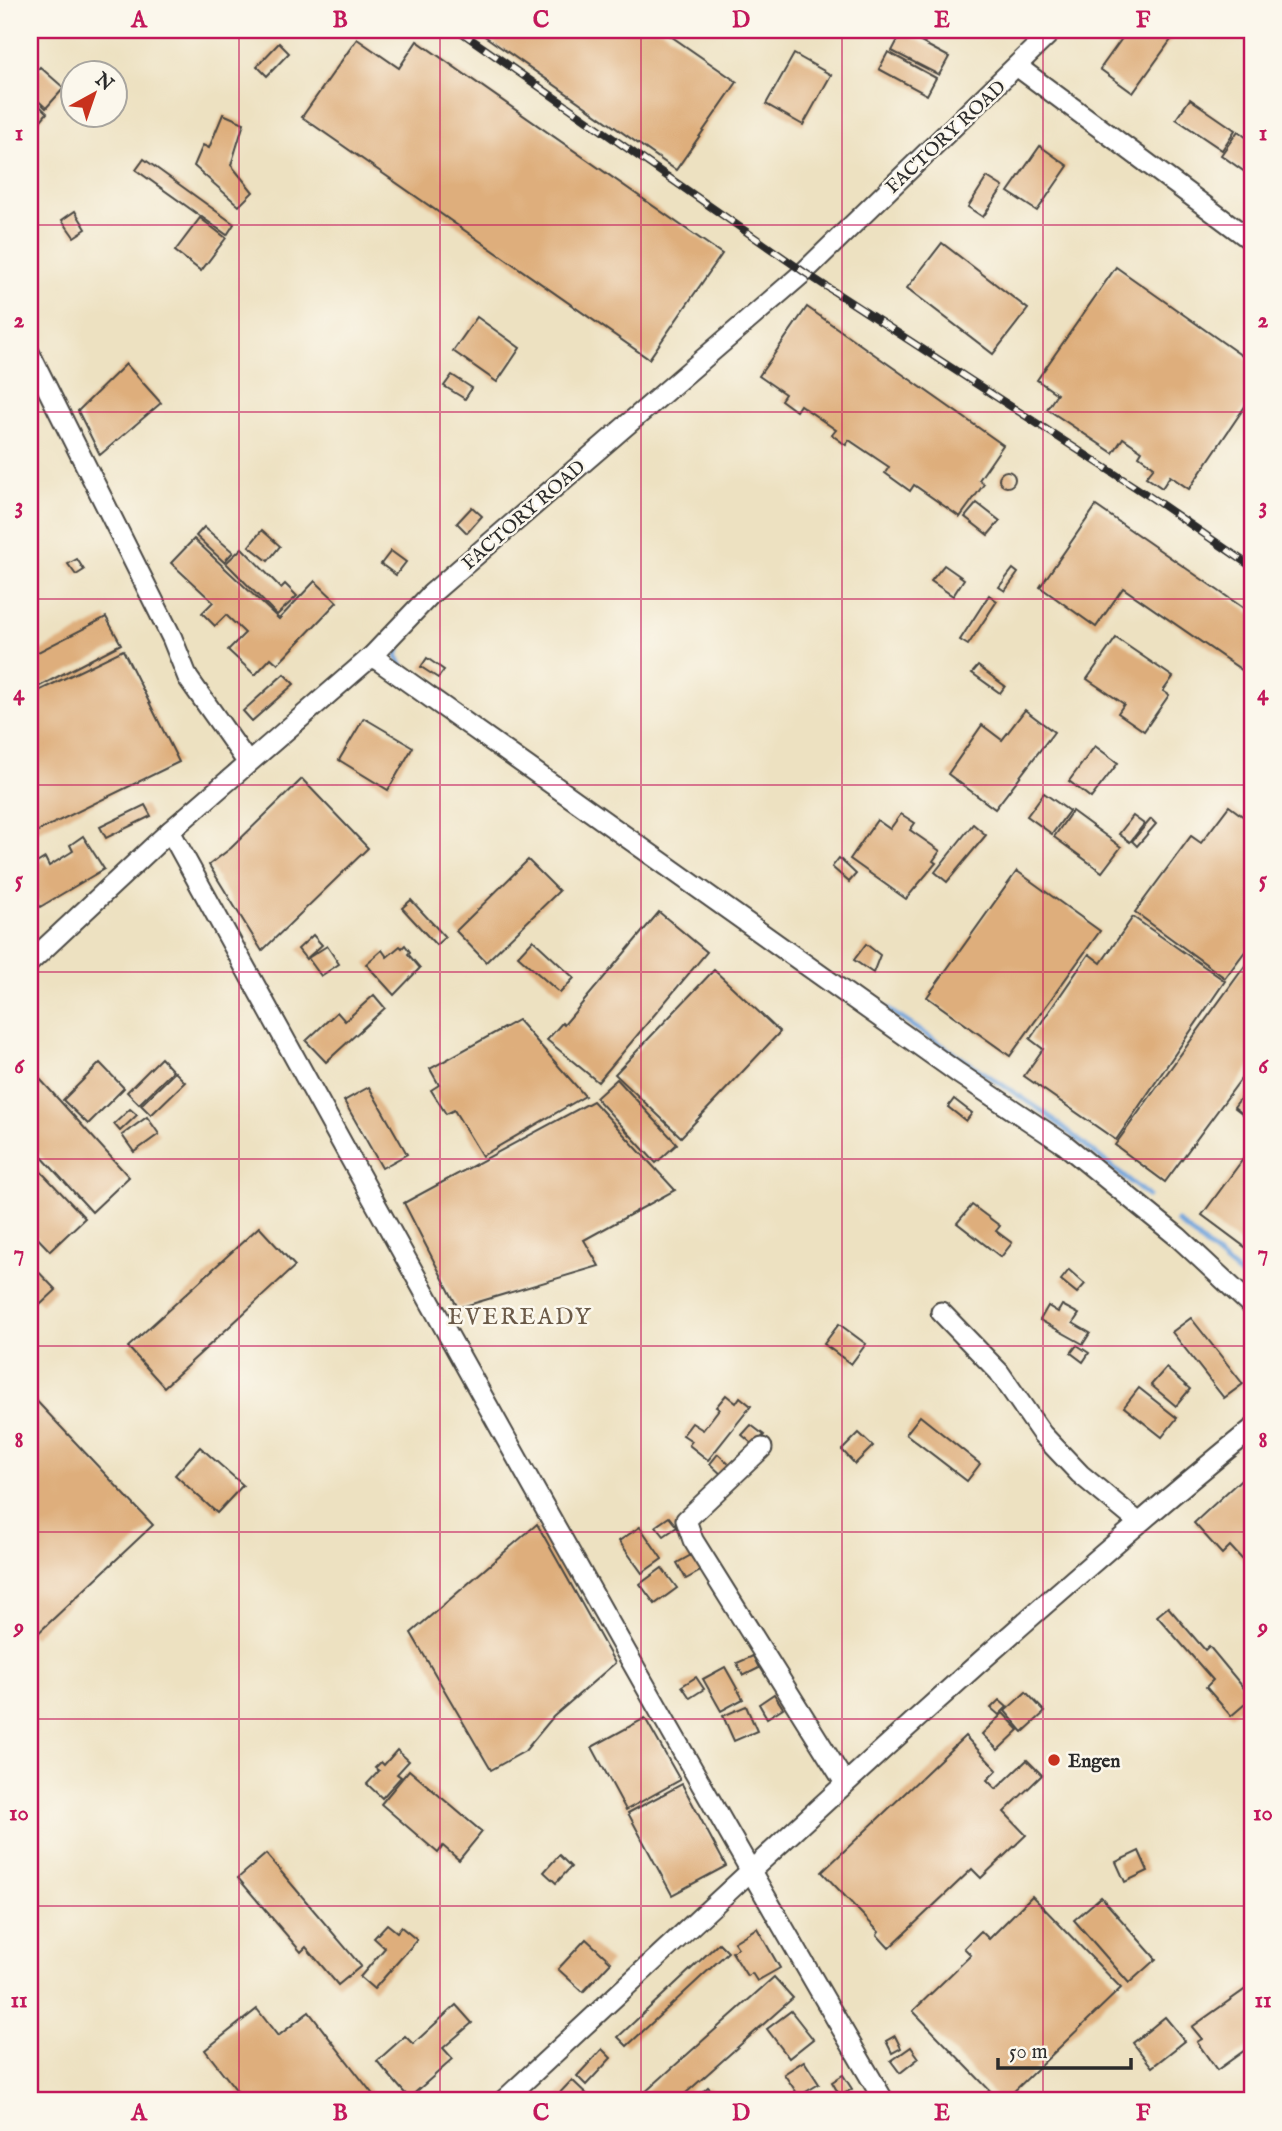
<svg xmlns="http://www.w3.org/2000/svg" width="1282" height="2131" viewBox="0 0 1282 2131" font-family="'IM FELL English',serif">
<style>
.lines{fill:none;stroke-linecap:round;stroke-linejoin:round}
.stream{stroke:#6ea3db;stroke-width:5}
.building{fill:#deae7b}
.minor-casing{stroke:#484642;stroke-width:23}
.minor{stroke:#fff;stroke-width:19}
.rail-casing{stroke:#2b2b2b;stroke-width:8}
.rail{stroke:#fbf7ec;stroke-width:5;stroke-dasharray:16;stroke-linecap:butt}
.grid{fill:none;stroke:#c2185b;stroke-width:2;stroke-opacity:0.55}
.poi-dot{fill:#c8321e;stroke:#fbf7ec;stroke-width:2.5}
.labels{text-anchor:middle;stroke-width:5;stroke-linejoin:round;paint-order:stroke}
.street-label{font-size:19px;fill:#2b2b2b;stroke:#fbf7ec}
.poi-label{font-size:19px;font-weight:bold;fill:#2b2b2b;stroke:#fbf7ec;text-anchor:start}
.quarter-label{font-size:23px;letter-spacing:2px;fill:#6a5947;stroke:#fbf7ec}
.neatline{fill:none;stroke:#c2185b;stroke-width:2.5}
.grid-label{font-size:23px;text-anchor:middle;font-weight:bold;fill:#c2185b}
</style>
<rect width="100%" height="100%" fill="#fbf7ec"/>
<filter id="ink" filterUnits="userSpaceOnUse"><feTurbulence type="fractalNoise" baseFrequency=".0143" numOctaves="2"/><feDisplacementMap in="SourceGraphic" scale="14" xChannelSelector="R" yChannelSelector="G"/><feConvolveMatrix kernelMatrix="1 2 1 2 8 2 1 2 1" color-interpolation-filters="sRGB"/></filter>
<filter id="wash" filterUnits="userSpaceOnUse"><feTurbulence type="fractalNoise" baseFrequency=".00686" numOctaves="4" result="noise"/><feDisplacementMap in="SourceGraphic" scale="28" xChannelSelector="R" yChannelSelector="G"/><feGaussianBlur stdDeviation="1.57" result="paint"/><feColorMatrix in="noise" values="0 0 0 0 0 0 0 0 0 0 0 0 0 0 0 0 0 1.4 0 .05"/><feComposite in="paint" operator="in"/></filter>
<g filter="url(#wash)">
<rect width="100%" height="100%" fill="#ede1c1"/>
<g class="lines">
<g class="stream">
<path d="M399,649L397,657L404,668"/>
<path d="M860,991L1045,1113L1148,1196"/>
<path d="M1177,1221L1252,1285"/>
</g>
</g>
<g id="blocks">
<g class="building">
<path d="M476,30H662L737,82L676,170Z"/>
<path d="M1128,30H1178L1133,93L1100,69Z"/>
<path d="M902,32L949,57L939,75L892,51Z"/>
<path d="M357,39L399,68L417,41L722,254L649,359L302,117Z"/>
<path d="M279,43L289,53L267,76L257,66Z"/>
<path d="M888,52L936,78L927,95L879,69Z"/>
<path d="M794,54L831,75L803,125L766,104Z"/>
<path d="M40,67L64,88L46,108L30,93V78Z"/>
<path d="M30,97L47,113L30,133Z"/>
<path d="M1190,99L1235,130L1222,150L1176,119Z"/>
<path d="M223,114L244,123L231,165L253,192L239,206L194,166L203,145L209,148Z"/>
<path d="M1238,131L1252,142V177L1221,155Z"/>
<path d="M1040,146L1068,166L1037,211L1008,192Z"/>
<path d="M144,159L234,224L227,235L136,170Z"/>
<path d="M987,177L1003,187L983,217L968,207Z"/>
<path d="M75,211L86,229L74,237L62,220Z"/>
<path d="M200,218L226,238L201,271L175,251Z"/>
<path d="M942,243L1028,309L993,354L907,288Z"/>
<path d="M1116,267L1252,363V396L1189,489L1170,476L1162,488L1146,477L1154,467L1139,456L1142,451L1123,438L1113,453L1047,409L1057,394L1037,380Z"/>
<path d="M807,307L1003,445L979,480L984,484L960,517L914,485L910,491L885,473L889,467L849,440L846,445L832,435L836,430L800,405L796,411L781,400L785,394L759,376Z"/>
<path d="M477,317L520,348L497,382L453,351Z"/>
<path d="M126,364L161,403L100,455L78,411Z"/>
<path d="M452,375L472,388L465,399L444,386Z"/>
<circle cx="1007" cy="479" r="8"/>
<path d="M977,503L1000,521L988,535L965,517Z"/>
<path d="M1096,506L1252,614V677L1123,588L1096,627L1040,587Z"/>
<path d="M472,507L482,516L467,533L457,523Z"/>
<path d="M204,527L233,552L224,562L196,536Z"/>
<path d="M262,530L280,546L268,561L249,546Z"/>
<path d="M194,539L279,619L315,581L337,602L278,664L271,658L255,675L228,650L245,633L226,615L215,626L202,613L213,602L171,563Z"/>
<path d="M242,548L281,588L285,584L297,596L277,615L226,563Z"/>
<path d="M391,551L406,562L396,575L381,564Z"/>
<path d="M77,559L84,570L76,575L68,564Z"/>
<path d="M944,565L964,579L953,596L931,581Z"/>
<path d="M1013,569L1018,573L1005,591L999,587Z"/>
<path d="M989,595L997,601L968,645L960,640Z"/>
<path d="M106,617L121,644L30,691V656Z"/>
<path d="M1116,638L1173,677L1163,691L1169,695L1144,731L1118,713L1124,704L1087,679Z"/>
<path d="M123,650L179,762L30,835V695Z"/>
<path d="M427,658L444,670L438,678L421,667Z"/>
<path d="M978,666L1005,686L1000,693L972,673Z"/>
<path d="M284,674L294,684L252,721L243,711Z"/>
<path d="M1025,710L1054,732L995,809L948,774L982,725L1002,740Z"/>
<path d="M364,718L413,747L388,790L339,760Z"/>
<path d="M1095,746L1118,763L1091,798L1069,781Z"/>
<path d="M302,779L368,848L262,951L209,865L231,848Z"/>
<path d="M1044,793L1069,811L1052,834L1027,816Z"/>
<path d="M145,805L151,816L106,838L100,827Z"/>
<path d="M1229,806L1252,823V942L1225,978L1135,912L1191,836L1201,843Z"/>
<path d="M1072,811L1121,847L1102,872L1054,837Z"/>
<path d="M901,814L915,823L910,830L940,851L933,861L936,863L906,899L850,859L877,820L890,829Z"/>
<path d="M1133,816L1144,824L1130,842L1119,834Z"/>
<path d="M1151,819L1156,824L1137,846L1132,841Z"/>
<path d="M973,824L986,835L947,882L935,872Z"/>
<path d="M83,836L104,869L40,907L30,890V867L45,858L49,866L73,851L70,845Z"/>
<path d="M839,858L856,874L849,882L832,867Z"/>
<path d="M528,860L559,891L486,962L456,931Z"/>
<path d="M1017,871L1100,931L1010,1056L927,997Z"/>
<path d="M411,900L445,937L436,945L402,908Z"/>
<path d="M659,912L707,952L598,1082L547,1040L562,1023L564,1025Z"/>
<path d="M1133,917L1225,981L1116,1140L1024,1076L1043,1049L1030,1039L1089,954L1101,963Z"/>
<path d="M313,935L322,945L306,959L298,949Z"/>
<path d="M533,940L574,978L560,993L518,956Z"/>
<path d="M866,944L880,955L873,973L854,960Z"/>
<path d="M405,945L410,952L408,954L420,968L394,995L366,964L382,950L387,957L400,946L402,948Z"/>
<path d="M327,946L339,964L321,976L308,958Z"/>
<path d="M1252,956V1064L1165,1182L1115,1145Z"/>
<path d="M714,970L780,1032L681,1137L615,1074Z"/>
<path d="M374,995L385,1008L326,1062L306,1041L337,1012L345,1021Z"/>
<path d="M518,1020L585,1096L482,1156L454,1110L446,1114L431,1090L439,1085L430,1069Z"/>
<path d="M161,1058L173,1071L139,1104L127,1092Z"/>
<path d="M100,1063L124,1088L88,1124L63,1100Z"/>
<path d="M175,1072L185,1082L151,1115L141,1105Z"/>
<path d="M40,1079L129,1177L92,1212L30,1144V1088Z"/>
<path d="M617,1079L677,1144L656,1163L596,1098Z"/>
<path d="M1252,1083V1121L1234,1107Z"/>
<path d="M369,1087L407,1154L382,1168L344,1101Z"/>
<path d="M954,1099L972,1113L966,1121L948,1107Z"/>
<path d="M593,1101L675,1190L584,1240L599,1266L458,1308L404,1203Z"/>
<path d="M130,1109L137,1115L120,1131L114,1124Z"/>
<path d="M147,1117L159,1134L134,1152L122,1135Z"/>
<path d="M1252,1147V1238L1245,1247L1202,1215Z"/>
<path d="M30,1160L85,1218L50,1251L30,1230Z"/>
<path d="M972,1205L1000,1226L996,1231L1012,1243L1001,1257L957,1223Z"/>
<path d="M259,1227L295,1266L164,1387L128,1347Z"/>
<path d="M30,1263L56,1290L41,1304L30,1291Z"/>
<path d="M1069,1270L1085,1284L1077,1293L1061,1280Z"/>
<path d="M1062,1305L1079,1314L1073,1323L1090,1333L1083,1344L1040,1320L1048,1306L1058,1312Z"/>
<path d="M1191,1318L1243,1384L1224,1398L1172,1332Z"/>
<path d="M839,1324L866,1344L851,1364L824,1344Z"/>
<path d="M1077,1345L1089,1353L1083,1362L1071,1353Z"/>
<path d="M1166,1368L1190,1389L1176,1406L1151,1385Z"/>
<path d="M1139,1388L1177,1418L1162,1437L1124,1407Z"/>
<path d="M30,1394L153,1525L34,1637L30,1633Z"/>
<path d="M726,1395L736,1403L740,1397L751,1406L708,1460L689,1445L692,1441L683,1435L692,1423L703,1430L719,1409L716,1407Z"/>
<path d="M920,1416L980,1464L967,1481L906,1434Z"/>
<path d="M751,1425L764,1435L755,1446L742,1435Z"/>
<path d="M859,1433L873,1446L855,1464L842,1450Z"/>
<path d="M200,1447L243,1485L217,1513L175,1475Z"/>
<path d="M718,1454L731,1466L723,1476L710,1464Z"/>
<path d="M1252,1469V1570L1230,1546L1222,1554L1194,1523Z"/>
<path d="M669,1517L677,1527L664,1536L656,1526Z"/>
<path d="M537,1524L615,1663L553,1717L525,1751L491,1770L411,1633Z"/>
<path d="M640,1527L662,1559L642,1573L619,1541Z"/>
<path d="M693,1554L702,1570L686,1579L677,1563Z"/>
<path d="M662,1568L677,1588L655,1604L640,1584Z"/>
<path d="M1168,1607L1205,1650L1209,1646L1252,1698L1231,1716L1206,1687L1213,1680L1157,1616Z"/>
<path d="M753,1656L759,1668L743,1676L737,1663Z"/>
<path d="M725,1667L743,1699L721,1711L703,1679Z"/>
<path d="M696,1677L704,1689L690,1698L682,1686Z"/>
<path d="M1026,1692L1045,1712L1023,1732L1005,1711Z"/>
<path d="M774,1694L783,1708L767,1718L759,1704Z"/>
<path d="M999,1700L1007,1707L999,1715L991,1708Z"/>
<path d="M746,1706L757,1731L734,1741L723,1716Z"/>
<path d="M1003,1713L1019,1730L998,1750L982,1734Z"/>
<path d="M645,1718L680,1780L626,1810L592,1747Z"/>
<path d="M965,1736L997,1770L987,1780L996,1789L1027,1760L1042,1775L1004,1812L1026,1835L981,1878L972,1869L889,1948L877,1935L879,1932L822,1872Z"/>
<path d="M397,1750L409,1761L397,1774L401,1777L382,1798L367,1784L379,1771L375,1768L381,1762L384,1765Z"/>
<path d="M409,1770L482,1832L459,1860L443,1846L438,1853L381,1804Z"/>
<path d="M682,1784L726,1866L672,1895L628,1813Z"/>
<path d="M1139,1851L1148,1871L1125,1882L1116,1862Z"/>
<path d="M266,1854L361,1966L338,1985L306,1947L301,1952L238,1878Z"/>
<path d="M559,1855L571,1867L556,1883L544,1872Z"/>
<path d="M1032,1896L1121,1988L1004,2101H1000L913,2011L971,1955L964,1948L981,1931L989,1939Z"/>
<path d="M1101,1897L1156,1959L1129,1983L1074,1920Z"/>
<path d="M387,1924L397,1932L401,1927L417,1940L374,1989L360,1977L385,1948L374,1938Z"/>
<path d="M757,1928L780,1968L757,1981L752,1973L747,1976L732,1952L738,1948L734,1942Z"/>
<path d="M586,1939L611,1962L583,1992L558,1969Z"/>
<path d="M719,1943L728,1952L627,2046L618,2037Z"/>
<path d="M774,1977L793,1998L677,2101H650L643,2094Z"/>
<path d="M1250,1986L1252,2045L1217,2070L1197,2042L1202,2039L1192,2027Z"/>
<path d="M456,2005L472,2023L443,2048L453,2059L409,2098L377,2061L405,2036L413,2044Z"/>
<path d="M257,2009L278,2036L309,2012L378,2101H233L241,2096L205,2050Z"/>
<path d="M791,2011L813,2039L789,2058L767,2029Z"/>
<path d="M1165,2017L1185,2041L1152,2067L1133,2043Z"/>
<path d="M895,2036L901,2048L892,2053L886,2041Z"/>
<path d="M911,2047L919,2058L900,2073L891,2061Z"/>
<path d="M602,2049L611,2058L586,2085L577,2076Z"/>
<path d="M804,2061L819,2084L799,2096L784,2074Z"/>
<path d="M843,2075L852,2089L840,2096L832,2082Z"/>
<path d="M572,2080L594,2101L553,2100Z"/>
<path d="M708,2087L722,2101H699L696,2098Z"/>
</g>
</g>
</g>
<g filter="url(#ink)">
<use href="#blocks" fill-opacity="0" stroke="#484642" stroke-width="2"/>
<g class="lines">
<defs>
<g id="minor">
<path d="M1018,67L1252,241"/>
<path d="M30,354L172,638L188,678L248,763"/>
<path d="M372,656L958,1073L1064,1144L1178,1237L1252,1306"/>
<path d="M170,831C404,1257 639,1682 884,2101"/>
<path d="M30,962L170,831L372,656L431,594L804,272L1053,30"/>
<path d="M941,1312L999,1372L1042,1434L1080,1474L1138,1522"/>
<path d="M762,1448L686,1520L693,1540L845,1783"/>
<path d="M503,2101C749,1873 992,1641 1252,1429"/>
</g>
</defs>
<use href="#minor" class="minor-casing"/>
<use href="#minor" class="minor"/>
<defs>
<path id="rail" d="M458,30L804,272L1155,500L1252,567"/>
</defs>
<use href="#rail" class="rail-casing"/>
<use href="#rail" class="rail"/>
</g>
</g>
<path class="grid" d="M239,30V2101M440,30V2101M641,30V2101M842,30V2101M1043,30V2101M30,225H1252M30,412H1252M30,599H1252M30,785H1252M30,972H1252M30,1159H1252M30,1346H1252M30,1532H1252M30,1719H1252M30,1906H1252"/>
<circle class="poi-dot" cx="1054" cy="1760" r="7"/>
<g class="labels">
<g class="street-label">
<text transform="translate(945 136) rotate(-43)" y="7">FACTORY ROAD</text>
<text transform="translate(523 514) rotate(-41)" y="7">FACTORY ROAD</text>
</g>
<g class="poi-label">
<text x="1068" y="1767">Engen</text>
</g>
<g class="quarter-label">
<text x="520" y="1324">EVEREADY</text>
</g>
</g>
<rect width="1282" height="2131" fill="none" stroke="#fbf7ec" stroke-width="77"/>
<g transform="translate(94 94) rotate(40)"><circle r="33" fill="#fbf7ec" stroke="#a8a59f" stroke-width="2"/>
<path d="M0-5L12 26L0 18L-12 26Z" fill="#c8321e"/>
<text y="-10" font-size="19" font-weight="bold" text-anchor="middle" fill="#2b2b2b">N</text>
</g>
<path d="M998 2058v10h133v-10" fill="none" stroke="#2b2b2b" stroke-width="3.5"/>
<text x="1009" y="2058" font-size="21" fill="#2b2b2b" stroke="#fbf7ec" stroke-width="5" paint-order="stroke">50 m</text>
<rect x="38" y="38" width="1206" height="2054" class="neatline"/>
<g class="grid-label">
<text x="139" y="27">A</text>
<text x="340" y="27">B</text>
<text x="541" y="27">C</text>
<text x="741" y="27">D</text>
<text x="942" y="27">E</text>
<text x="1143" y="27">F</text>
<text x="19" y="140">1</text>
<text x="1263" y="140">1</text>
<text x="19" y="327">2</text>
<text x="1263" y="327">2</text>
<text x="19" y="513">3</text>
<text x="1263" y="513">3</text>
<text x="19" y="700">4</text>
<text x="1263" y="700">4</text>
<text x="19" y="887">5</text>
<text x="1263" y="887">5</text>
<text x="19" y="1073">6</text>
<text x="1263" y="1073">6</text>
<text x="19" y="1260">7</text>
<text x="1263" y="1260">7</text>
<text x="19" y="1447">8</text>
<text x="1263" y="1447">8</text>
<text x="19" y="1634">9</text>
<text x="1263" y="1634">9</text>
<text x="19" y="1820">10</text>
<text x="1263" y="1820">10</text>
<text x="19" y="2007">11</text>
<text x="1263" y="2007">11</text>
<text x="139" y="2120">A</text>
<text x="340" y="2120">B</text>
<text x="541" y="2120">C</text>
<text x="741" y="2120">D</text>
<text x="942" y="2120">E</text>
<text x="1143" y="2120">F</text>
</g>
</svg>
